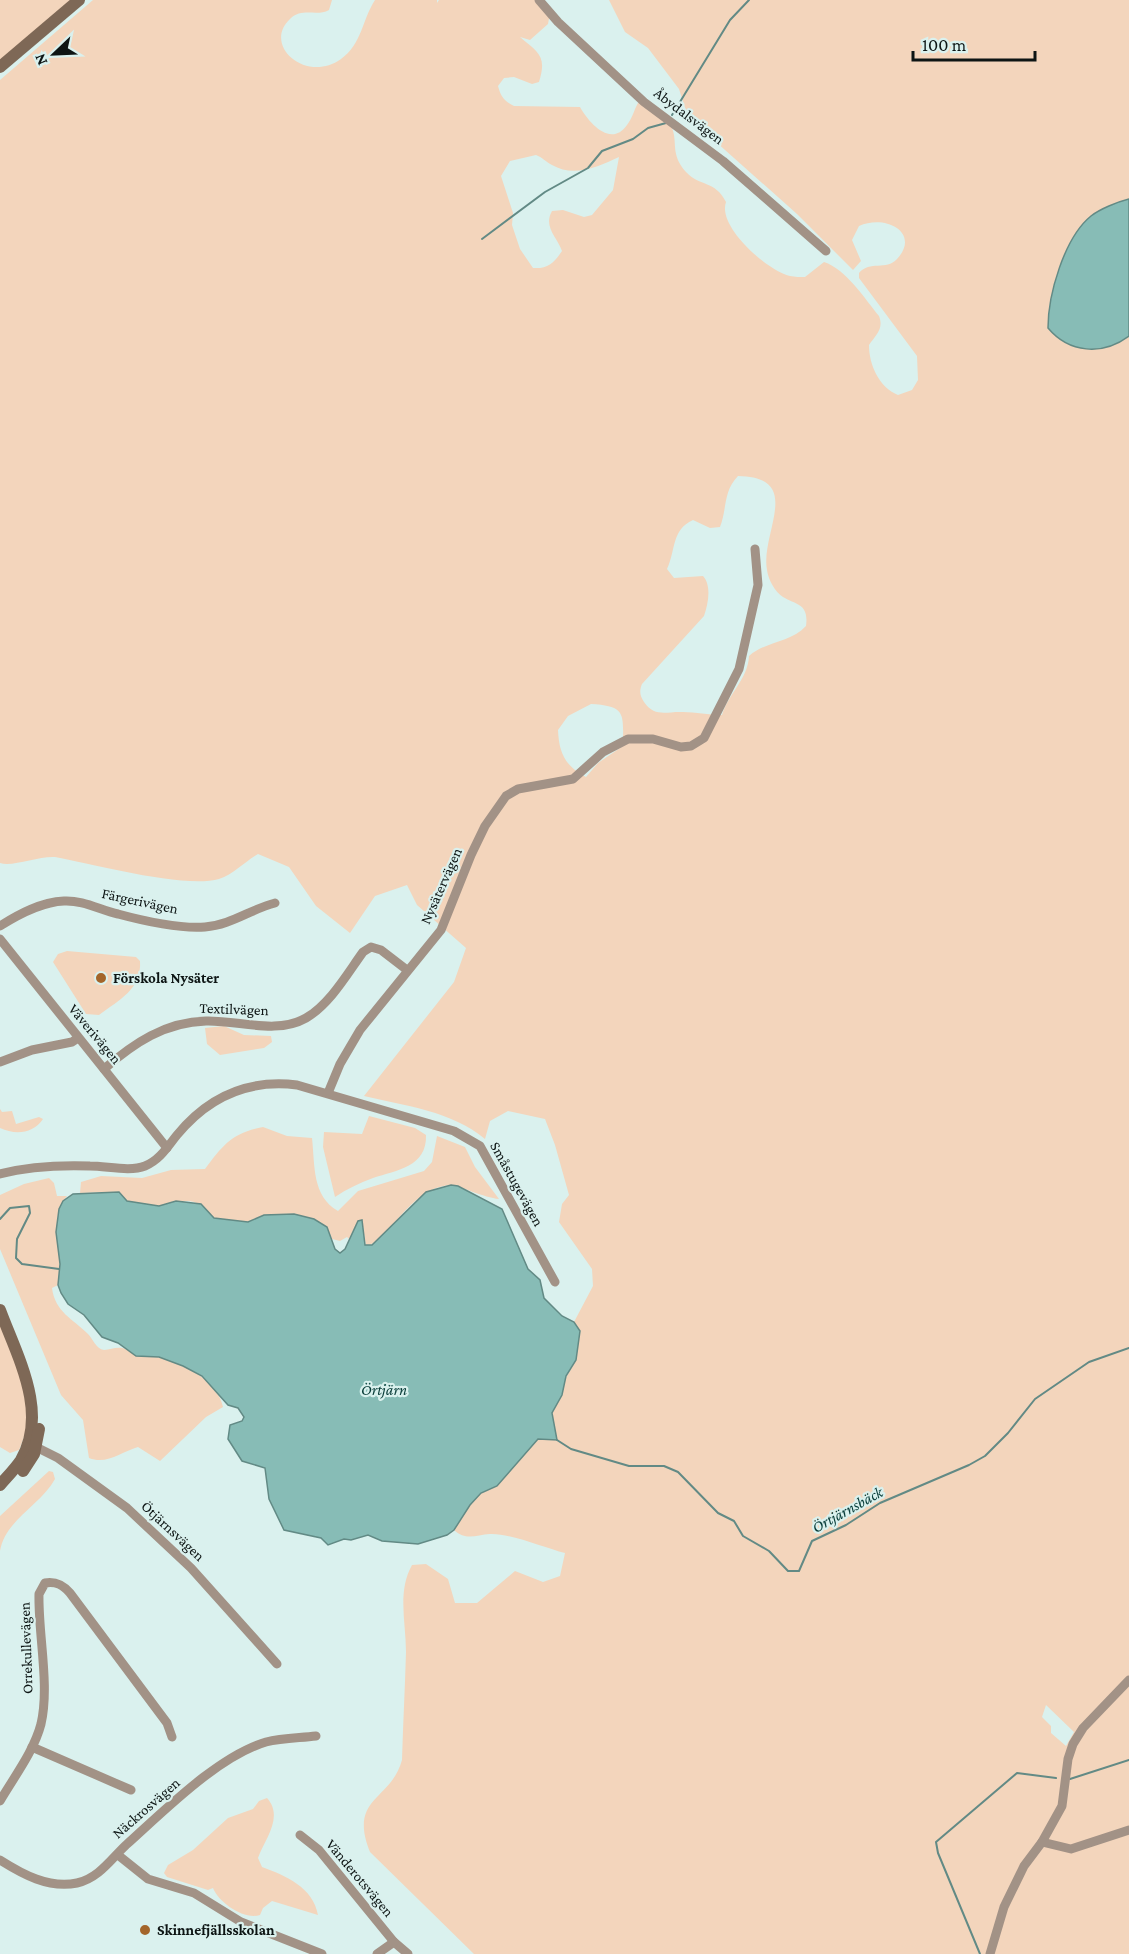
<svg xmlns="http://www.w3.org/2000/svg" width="1129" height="1954" viewBox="0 0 1129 1954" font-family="'Crimson Pro',serif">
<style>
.green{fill:#f3d5bc;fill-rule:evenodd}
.water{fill:#87bcb6;stroke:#628a85;stroke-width:1.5}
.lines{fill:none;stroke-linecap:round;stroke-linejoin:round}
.stream{stroke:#628a85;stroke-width:2}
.street{stroke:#a29286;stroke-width:9}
.secondary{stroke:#7e6856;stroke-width:12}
.poi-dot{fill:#a3652a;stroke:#daf1ee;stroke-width:2}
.labels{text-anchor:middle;stroke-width:4.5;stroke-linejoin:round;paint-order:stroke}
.street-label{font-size:15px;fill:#0d1514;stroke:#daf1ee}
.poi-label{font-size:15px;font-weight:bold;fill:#0d1514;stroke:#daf1ee;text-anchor:start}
.water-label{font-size:16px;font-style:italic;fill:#083c38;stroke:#daf1ee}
</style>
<rect width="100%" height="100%" fill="#daf1ee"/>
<g class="green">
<path d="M0,0H73L0,62Z"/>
<path d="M93,0H332L329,10C317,17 302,7 290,19C262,45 306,84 341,59C362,44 362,20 375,0H437V3L439,0H539L550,13L548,24L530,40L520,37C539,53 547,56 539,82L532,84L514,77L504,78L498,86C501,97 504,101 514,106L580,107C589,123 611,148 627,125C632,119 634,110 638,103L645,101C655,109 667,117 672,128C678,143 670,154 686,172C700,187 715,180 726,202C717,227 768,271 790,276C795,277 800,277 805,277L824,262C846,269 865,299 879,316C884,329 876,335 869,345C869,365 879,387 898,395L912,390L918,380L917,356L859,278V273C870,260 886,271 897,259C921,233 886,214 859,226L852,240L861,261L853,270L797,214L688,117L679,89L648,48L625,32L609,0H1129V199C1117,202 1100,209 1091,216C1064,238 1048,295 1048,328L1097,349L1129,336V1954H474L370,1852C348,1797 391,1801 402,1760C403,1724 405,1688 406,1652C406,1622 397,1592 412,1565L426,1564L448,1579L455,1603H477L515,1571L543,1582L560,1576L565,1553C545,1548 510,1533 490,1534C476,1535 466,1541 454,1530L470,1505L481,1493L497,1486L539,1438L562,1395L563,1383L576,1360L580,1331L574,1322L593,1286L592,1269L559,1222L562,1204L569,1195L555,1145L545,1119L508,1111L490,1121L485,1139C452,1111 405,1106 364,1096L454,982L466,948L417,905L407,885L375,896L350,933L316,906L289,867L258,854C244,862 234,874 219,879C185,889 93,864 55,857C38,856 13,867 0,863V80ZM536,155C542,157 546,162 552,165C574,178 600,166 619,157L613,190L592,215L584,217L563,210L552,211C543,227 557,237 562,251C554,263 548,269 533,268L520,249L512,225L513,213L501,176L510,161ZM738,476C805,477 760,533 767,570C768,579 775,592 783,597C797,605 809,604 806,626C790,643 766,641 749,656C748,679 728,694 722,715C708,715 696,712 683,712C667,711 655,718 644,702C640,696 639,691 642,684L704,616C708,604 712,586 703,576L674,578L667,569C676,550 671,530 693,520L710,528L720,527C727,510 723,491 738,476ZM591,704C627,706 623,714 623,746L598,763L586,777C565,766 559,753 558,730L568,716ZM1046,1705L1074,1732L1066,1746L1051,1733V1726L1042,1717Z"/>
<path d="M67,951L136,957L140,961C142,989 119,1000 99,1015L86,1014L53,962L58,954Z"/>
<path d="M224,1026L244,1035L271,1036L272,1042L264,1048L220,1055L207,1044L205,1028Z"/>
<path d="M0,1109L2,1112L12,1111L16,1124L39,1117L43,1119C33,1134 15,1135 0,1128Z"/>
<path d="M369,1116L415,1128L426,1135C427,1167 397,1170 373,1178C359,1183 347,1189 335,1197L323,1147L324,1132L362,1134Z"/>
<path d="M263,1127L287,1136L312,1138C315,1166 312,1196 338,1211L358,1191L424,1171L432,1162L437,1136L465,1147L475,1167L499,1199C485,1198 458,1185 450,1185C409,1188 388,1243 366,1246L362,1220L358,1221L349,1239L347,1237L340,1241L332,1239L327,1227L314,1219L294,1214L264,1215L248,1222L214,1218C191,1193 188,1202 160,1206C150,1207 137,1203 127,1201L119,1192L80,1193L81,1182L101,1176L142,1178L171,1170L205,1169C223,1145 232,1133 263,1127Z"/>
<path d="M49,1178L54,1183L57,1196H67C51,1213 59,1240 60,1261C60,1269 58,1277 58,1285L52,1288C55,1312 73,1319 88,1334C93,1339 96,1349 104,1350C110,1350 115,1347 122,1348C128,1349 133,1354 139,1356C145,1358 150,1356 157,1357C182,1361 218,1381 223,1407L206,1417L160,1461L138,1447C121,1452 107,1465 89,1458L83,1420L61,1395L0,1249V1195L24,1184Z"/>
<path d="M0,1319C10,1347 26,1379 29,1409C30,1422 24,1438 19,1450L10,1453L0,1447Z"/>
<path d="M49,1471L53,1472L55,1479C41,1505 5,1520 0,1551V1516Z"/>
<path d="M267,1798C284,1817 265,1839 258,1858L262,1867C286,1876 313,1887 318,1915L272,1901L263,1908L260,1915C244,1920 219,1903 213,1888L208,1890L167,1877L164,1873L168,1865L193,1850L228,1818L253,1809L259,1801Z"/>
</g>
<g class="water">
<path d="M1129,199V336C1102,356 1069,353 1048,328C1048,295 1064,238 1091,216C1100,209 1117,202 1129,199Z"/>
<path d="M451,1185L458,1186L502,1209L528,1269L540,1280L544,1298L562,1316L574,1322L580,1331L576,1360L566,1376L562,1395L552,1413L557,1440L538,1439L497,1486L481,1493L470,1505L454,1530L447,1535L418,1544L382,1541L368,1535L351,1540L344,1539L328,1545L321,1538L284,1530L269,1499L265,1468L242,1461L228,1439L230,1425L242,1421L244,1417L238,1408L228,1405L202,1376L183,1366L159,1357L136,1356L118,1343L102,1337L84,1315L68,1304L61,1293L58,1285L60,1264L56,1232L59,1209L63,1201L73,1194L119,1192L127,1201L159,1206L176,1201L201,1204L214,1218L248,1222L264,1215L294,1214L314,1219L327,1227L335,1249L340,1253L345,1249L358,1221L362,1220L365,1245H372L426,1192Z"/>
</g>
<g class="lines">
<g class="stream">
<path d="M672,115L730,20L749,0"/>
<path d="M482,239L545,192L588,168L602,151L633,139L648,128L666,123"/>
<path d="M0,1219L10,1208L29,1206L30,1213L17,1239L16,1258L22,1264L59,1269"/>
<path d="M557,1440L571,1449L629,1466H664L678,1472L718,1513L734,1521L743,1536L769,1551L788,1571H799L812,1541L846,1525L880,1503L969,1465L985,1456L1008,1433L1035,1399L1089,1362L1129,1348"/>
<path d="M1070,1779L1129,1760"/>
<path d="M980,1954L938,1853L936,1842L1017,1773L1056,1778"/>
</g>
<g class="street">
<path d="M539,0L558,22L644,102L723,161L826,251"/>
<path d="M0,926C19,914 41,902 64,901C83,900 100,910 118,914C144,921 178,929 205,927C231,925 251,909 275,903"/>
<path d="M0,939L167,1148"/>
<path d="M0,1062L32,1050L72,1042L78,1038"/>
<path d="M104,1069C134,1043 165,1022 206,1021C239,1020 276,1035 306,1018C330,1004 347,974 363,952L371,947L381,950L407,970"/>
<path d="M328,1093L340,1064L360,1030L441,930L471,855L485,826L506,796L518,789L573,779L603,752L628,739H653L681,747L691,746L704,738L739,669L758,585L755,549"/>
<path d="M0,1174C30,1166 60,1165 90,1166C107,1166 130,1172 145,1166C160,1160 168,1146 177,1135C209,1096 248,1079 297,1085L454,1131L480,1146L555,1282"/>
<path d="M30,1444L58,1458L127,1508L191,1568L277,1664"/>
<path d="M32,1747L131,1790"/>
<path d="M0,1801C14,1777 34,1751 41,1724C50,1685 38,1634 39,1594L45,1583C56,1581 63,1585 70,1593L167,1723L172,1737"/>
<path d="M300,1835L319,1850L394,1942L408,1954"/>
<path d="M1042,1842L1062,1806L1068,1759L1073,1744L1083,1728L1129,1680"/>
<path d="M118,1855L148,1879L194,1893L241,1922L322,1954"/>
<path d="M0,1860C22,1874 49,1889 77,1883C99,1878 111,1859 126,1845C163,1812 218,1756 266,1742C282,1738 299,1738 316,1736"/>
<path d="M377,1954L394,1942"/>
<path d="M990,1954L1004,1907L1024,1866L1042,1842L1071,1849L1129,1830"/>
</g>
<g class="secondary">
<path d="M0,67L79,0"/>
<path d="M0,1310C17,1356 49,1412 21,1460C15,1469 7,1477 0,1485"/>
<path d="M23,1471L34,1454L39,1429"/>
</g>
</g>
<g class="poi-dot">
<circle cx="101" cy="978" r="6"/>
<circle cx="145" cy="1930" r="6"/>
</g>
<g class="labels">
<g class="street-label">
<text transform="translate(689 116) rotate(37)" y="5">Åbydalsvägen</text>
<text transform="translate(441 886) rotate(-66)" y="5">Nysätervägen</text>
<text transform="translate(140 901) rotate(12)" y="5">Färgerivägen</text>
<text transform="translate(234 1009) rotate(2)" y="5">Textilvägen</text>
<text transform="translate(95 1034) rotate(50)" y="5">Väverivägen</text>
<text transform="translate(517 1184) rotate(61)" y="5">Småstugevägen</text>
<text transform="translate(173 1531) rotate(43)" y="5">Ötjärnsvägen</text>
<text transform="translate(26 1648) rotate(-92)" y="5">Orrekullevägen</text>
<text transform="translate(146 1808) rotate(-41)" y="5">Näckrosvägen</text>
<text transform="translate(360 1878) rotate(50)" y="5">Vänderotsvägen</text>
</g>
<g class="poi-label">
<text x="113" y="983">Förskola Nysäter</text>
<text x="157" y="1935">Skinnefjällsskolan</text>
</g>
<g class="water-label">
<text x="384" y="1395">Örtjärn</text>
<text transform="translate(847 1509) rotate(-29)" y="6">Örtjärnsbäck</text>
</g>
</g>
<g transform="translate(54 54) rotate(247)" stroke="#daf1ee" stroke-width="4.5" paint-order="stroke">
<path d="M0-4.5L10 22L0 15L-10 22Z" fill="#0d1514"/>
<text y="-9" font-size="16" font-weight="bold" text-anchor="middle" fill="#0d1514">N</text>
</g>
<path d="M913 51v9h122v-9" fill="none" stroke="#0d1514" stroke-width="3"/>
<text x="922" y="51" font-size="18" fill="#0d1514" stroke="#daf1ee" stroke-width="4.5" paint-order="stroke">100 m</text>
</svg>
